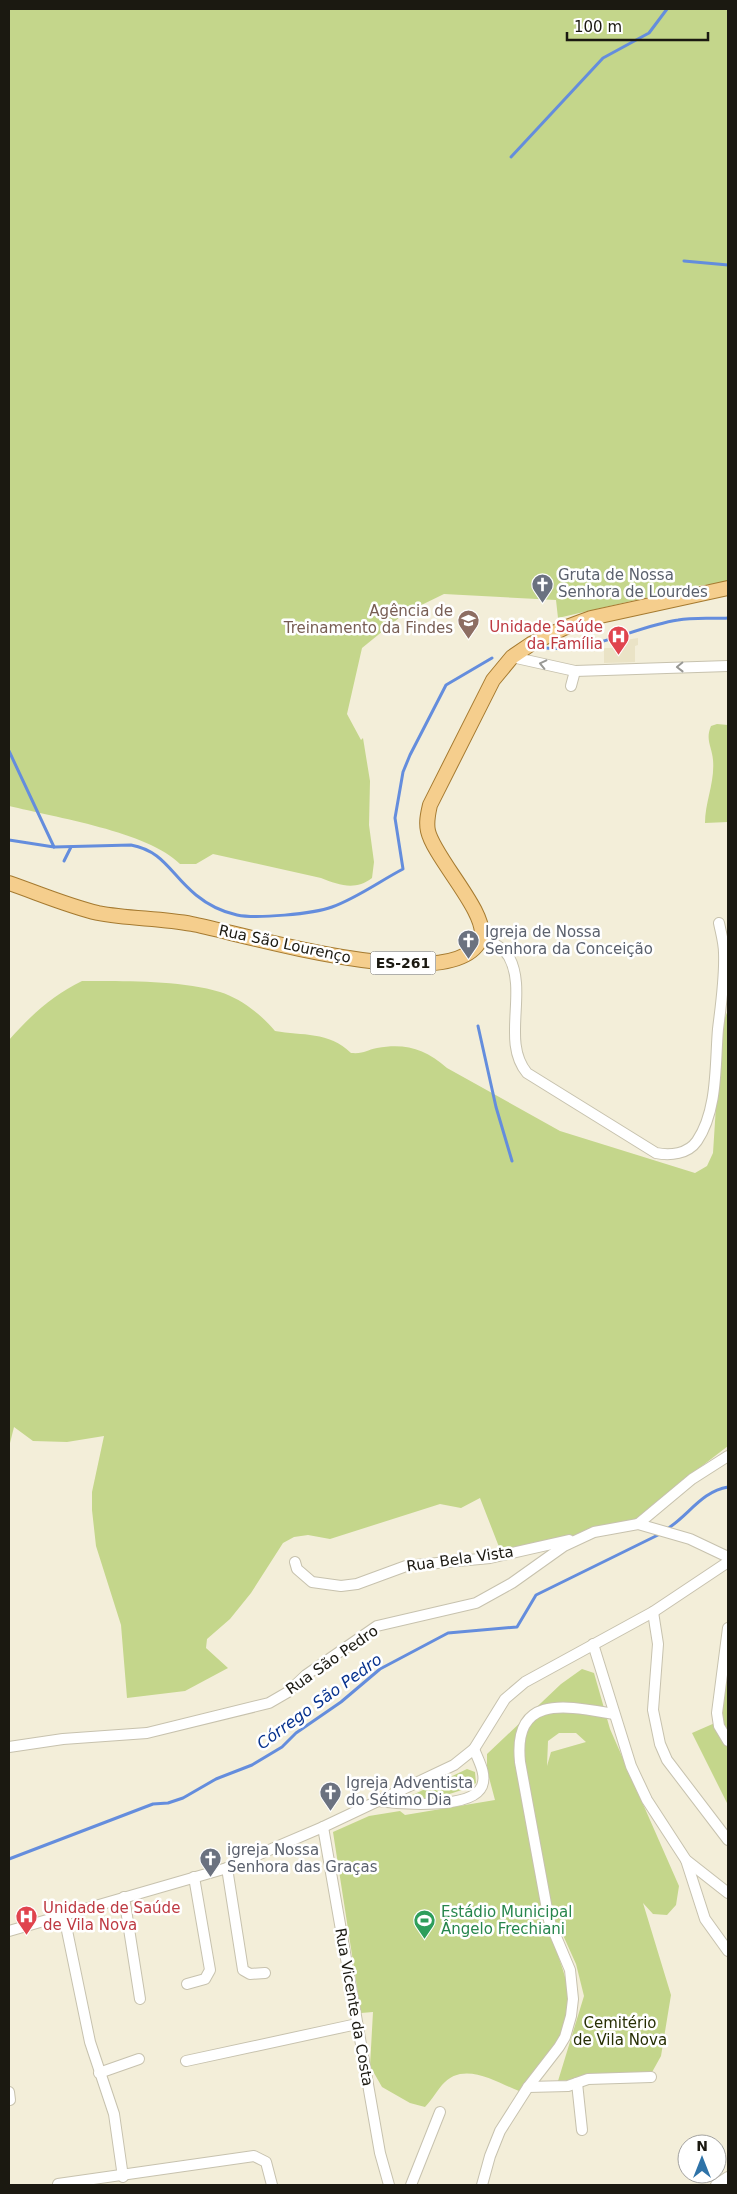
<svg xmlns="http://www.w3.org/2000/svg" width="737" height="2194" viewBox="0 0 737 2194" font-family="'DejaVu Sans',sans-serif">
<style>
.built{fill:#eae3c6}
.green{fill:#c4d68b;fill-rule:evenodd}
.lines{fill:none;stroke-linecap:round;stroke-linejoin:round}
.stream{stroke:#648ddd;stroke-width:3}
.minor-casing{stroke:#c7c2ae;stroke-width:12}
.major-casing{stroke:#a57a30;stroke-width:16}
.minor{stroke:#fff;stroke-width:10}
.major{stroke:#f5ce8d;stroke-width:14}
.oneway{stroke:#989894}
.labels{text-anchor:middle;stroke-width:5;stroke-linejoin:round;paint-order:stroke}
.shield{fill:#fff;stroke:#5f5e58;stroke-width:1}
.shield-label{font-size:14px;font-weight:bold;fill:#1b1911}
.worship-label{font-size:15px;fill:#5b616d;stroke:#fff;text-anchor:start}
.education-label{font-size:15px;fill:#785e54;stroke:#fff;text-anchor:end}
.health-label{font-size:15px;fill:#be3a42;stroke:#fff;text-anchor:end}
.street-label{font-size:15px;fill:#1b1911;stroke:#fff}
.leisure-label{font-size:15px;fill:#27864d;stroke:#fff;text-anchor:start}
.park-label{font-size:15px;fill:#272f04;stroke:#fff}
.water-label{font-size:16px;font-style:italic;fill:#07328e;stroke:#fff}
</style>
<rect width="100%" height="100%" fill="#f3eed9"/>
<path class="built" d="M638,638V645L635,646V662L604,663V648H612L613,642Z"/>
<g class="green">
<path d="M9,9H728V582L696,586L558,618L556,600L444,594L405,613L362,648L347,714L361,740L363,738L370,781L369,825L374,862L372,878C355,891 339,885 321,878L213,854L196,864H180C149,832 54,817 9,806Z"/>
<path d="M717,724L728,725V822L705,823C705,802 715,782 713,760C712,747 705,740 711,726Z"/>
<path d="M82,981C123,981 181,980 220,992C240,998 262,1015 275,1031C302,1036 329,1031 351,1053C365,1054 366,1050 377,1048C406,1043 425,1049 447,1068L560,1131L695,1173L707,1166L713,1153L721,1028L728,1010V1446L689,1476L635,1525L570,1536L501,1552L480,1498L461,1508L440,1504L330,1539L308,1535L294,1537L283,1543L251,1593L230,1619L207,1639L206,1648L228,1668L185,1691L127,1698L121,1625L96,1546L92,1510V1492L104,1436L67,1442L33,1441L14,1427L9,1447V1040C30,1016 53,995 82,981Z"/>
<path d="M728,1651V1805L692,1733L724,1719L715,1707Z"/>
<path d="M582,1669L594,1673L610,1729L679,1886L676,1905L667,1915L653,1914L643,1903L671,1995L661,2056L651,2074L558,2081L584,1996L576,1964L558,1924L551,1934C557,1953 565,1973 569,1993C575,2028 539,2068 519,2091C496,2082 463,2060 442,2085C436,2092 432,2100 425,2107L410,2103L382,2087L370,2066L373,2012L361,2013L333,1832L369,1816L400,1811L405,1815L495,1800L487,1770V1754L561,1684ZM559,1733H576L586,1742L551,1752L547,1766L548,1741Z"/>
<path d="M467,1769L475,1772L476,1783C465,1792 415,1804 402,1800Z"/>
</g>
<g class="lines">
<g class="stream">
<path d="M511,157L603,58L649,33L667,9"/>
<path d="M684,261L728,265"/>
<path d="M546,648C592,653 633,627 678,620C694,617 712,619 728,618"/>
<path d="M9,751L54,847"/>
<path d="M9,840L54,847L131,845C164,851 171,875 196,895C207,904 223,912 237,915C256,919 313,914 332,907C357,898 380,881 403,869L395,818L403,772L410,755L446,685L492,658"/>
<path d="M64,861L71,847"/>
<path d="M478,1026L496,1107L512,1161"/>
<path d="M667,1529C688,1516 702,1491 728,1487"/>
<path d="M9,1859L153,1804L168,1803L183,1798L216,1779L252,1765L282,1747L296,1733L341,1702L380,1669L448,1633L517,1627L536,1595L660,1534"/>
</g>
<defs>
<g id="minor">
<path d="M512,657L575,671L728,666"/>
<path d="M571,686L575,671"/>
<path d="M481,937C491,942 503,947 509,957C528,992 501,1042 527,1073L656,1153C670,1156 688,1154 697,1141C718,1110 715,1064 718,1029C721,1004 725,978 724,953C724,943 721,933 719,923"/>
<path d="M638,1524L692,1479L728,1456"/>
<path d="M295,1562L297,1569L312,1582L341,1586L357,1584L406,1566L490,1558L569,1540"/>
<path d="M653,1612L658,1644L653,1710L660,1744L667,1760L728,1840"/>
<path d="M728,1628L717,1713L719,1726L728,1741"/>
<path d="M593,1644L631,1766L647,1800L686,1860L728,1893"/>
<path d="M9,1747L63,1739L147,1733L269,1703L288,1692L306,1675L377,1626L476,1603L512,1583L564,1546L594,1532L638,1524L690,1539L728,1557"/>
<path d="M378,1801C400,1804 472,1810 482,1786C487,1774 478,1760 474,1749"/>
<path d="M323,1827L380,2153L389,2185"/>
<path d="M686,1860L705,1919L728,1951"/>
<path d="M227,1868L243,1970L250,1974L265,1973"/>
<path d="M124,1897L140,1999"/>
<path d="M64,1916L90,2042L114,2114L123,2177"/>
<path d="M9,1931L227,1868L323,1827L454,1765L474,1749L505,1699L525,1682L653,1612L728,1562"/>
<path d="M187,1984L205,1979L210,1970L194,1877"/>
<path d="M186,2061L357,2024"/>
<path d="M99,2073L139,2059"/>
<path d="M577,2083L582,2130"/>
<path d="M528,2087L568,2086L588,2079L651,2077"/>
<path d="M9,2092L10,2100"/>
<path d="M58,2184L254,2156L266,2162L272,2185"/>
<path d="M411,2185L440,2112"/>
<path d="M482,2185L490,2156L500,2131L528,2087L559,2047L565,2037L571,2016L573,1999L570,1970L549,1920L520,1762C513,1693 567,1706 614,1714"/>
<path d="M716,2185L728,2177"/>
</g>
<path id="major" d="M9,883C38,893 68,906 98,913C129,919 161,918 192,924C241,933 458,1000 481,938C489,914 434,858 428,831C426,822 428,814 430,805L493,680L512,657L531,644L564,628L591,618L728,588"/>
</defs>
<use href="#minor" class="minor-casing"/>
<use href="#major" class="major-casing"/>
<use href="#minor" class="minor"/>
<use href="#major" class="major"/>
</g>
<defs><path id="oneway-chevron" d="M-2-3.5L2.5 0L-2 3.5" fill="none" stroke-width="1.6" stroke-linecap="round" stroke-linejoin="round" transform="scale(1.25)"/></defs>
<g class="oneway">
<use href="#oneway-chevron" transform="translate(543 664) rotate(-167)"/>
<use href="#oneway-chevron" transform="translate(680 667) rotate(179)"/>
</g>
<defs>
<symbol id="church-pin" viewBox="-11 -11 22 30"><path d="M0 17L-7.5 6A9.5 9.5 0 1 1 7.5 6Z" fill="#6b7280" stroke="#fff"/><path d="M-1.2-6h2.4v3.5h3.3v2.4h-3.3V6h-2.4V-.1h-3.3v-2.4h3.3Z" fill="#fff"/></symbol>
<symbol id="school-pin" viewBox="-11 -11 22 30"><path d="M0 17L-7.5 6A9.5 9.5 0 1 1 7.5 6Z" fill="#8d6e63" stroke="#fff"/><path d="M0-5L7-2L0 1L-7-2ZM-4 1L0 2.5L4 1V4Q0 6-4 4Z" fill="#fff"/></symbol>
<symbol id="hospital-pin" viewBox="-11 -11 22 30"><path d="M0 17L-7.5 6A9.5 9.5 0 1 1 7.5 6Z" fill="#e0444e" stroke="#fff"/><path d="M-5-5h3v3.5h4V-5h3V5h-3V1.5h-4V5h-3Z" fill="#fff"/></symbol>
<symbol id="stadium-pin" viewBox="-11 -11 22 30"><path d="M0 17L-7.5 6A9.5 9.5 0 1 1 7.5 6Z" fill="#2e9e5b" stroke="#fff"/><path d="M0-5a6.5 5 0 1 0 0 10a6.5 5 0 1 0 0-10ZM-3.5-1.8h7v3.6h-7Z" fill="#fff"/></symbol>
</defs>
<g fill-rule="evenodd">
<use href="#church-pin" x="530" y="572" width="25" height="34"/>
<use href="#school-pin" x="456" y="608" width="25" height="34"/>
<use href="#hospital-pin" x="606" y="624" width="25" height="34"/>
<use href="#church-pin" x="456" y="928" width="25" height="34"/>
<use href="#church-pin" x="318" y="1780" width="25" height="34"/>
<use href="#church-pin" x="198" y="1846" width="25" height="34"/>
<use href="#hospital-pin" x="14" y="1904" width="25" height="34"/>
<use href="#stadium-pin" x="412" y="1908" width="25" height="34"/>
</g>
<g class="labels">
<rect class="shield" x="370.5" y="951.5" width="65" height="23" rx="4"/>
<g class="shield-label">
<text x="403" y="968">ES-261</text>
</g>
<g class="worship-label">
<text x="558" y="580">Gruta de Nossa<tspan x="558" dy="17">Senhora de Lourdes</tspan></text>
<text x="485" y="937">Igreja de Nossa<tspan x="485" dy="17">Senhora da Conceição</tspan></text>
<text x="346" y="1788">Igreja Adventista<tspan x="346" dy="17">do Sétimo Dia</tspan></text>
<text x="227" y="1855">igreja Nossa<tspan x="227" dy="17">Senhora das Graças</tspan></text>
</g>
<g class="education-label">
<text x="453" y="616">Agência de<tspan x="453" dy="17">Treinamento da Findes</tspan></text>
</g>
<g class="health-label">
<text x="603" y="632">Unidade Saúde<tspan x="603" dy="17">da Família</tspan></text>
<text x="43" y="1913" text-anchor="start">Unidade de Saúde<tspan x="43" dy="17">de Vila Nova</tspan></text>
</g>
<g class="street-label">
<text transform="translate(285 944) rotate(12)" y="5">Rua São Lourenço</text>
<text transform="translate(460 1559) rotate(-8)" y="5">Rua Bela Vista</text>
<text transform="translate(332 1660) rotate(-35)" y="5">Rua São Pedro</text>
<text transform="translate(354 2007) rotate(80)" y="5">Rua Vicente da Costa</text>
</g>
<g class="leisure-label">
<text x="441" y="1917">Estádio Municipal<tspan x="441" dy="17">Ângelo Frechiani</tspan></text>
</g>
<g class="park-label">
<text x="620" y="2028">Cemitério<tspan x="620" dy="17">de Vila Nova</tspan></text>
</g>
<g class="water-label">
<text transform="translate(319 1701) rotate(-36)" y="6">Córrego São Pedro</text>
</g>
</g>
<rect width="737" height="2194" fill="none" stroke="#1b1911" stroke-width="20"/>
<g transform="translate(702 2159)"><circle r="24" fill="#ffffff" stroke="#a4a3a0"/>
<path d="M0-4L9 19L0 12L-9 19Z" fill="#2e73a8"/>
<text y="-8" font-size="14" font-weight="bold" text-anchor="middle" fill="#1b1911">N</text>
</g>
<path d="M567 32v8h141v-8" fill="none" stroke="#1b1911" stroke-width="2.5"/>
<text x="574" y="32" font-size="15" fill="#1b1911" stroke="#ffffff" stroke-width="4" paint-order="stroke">100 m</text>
</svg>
